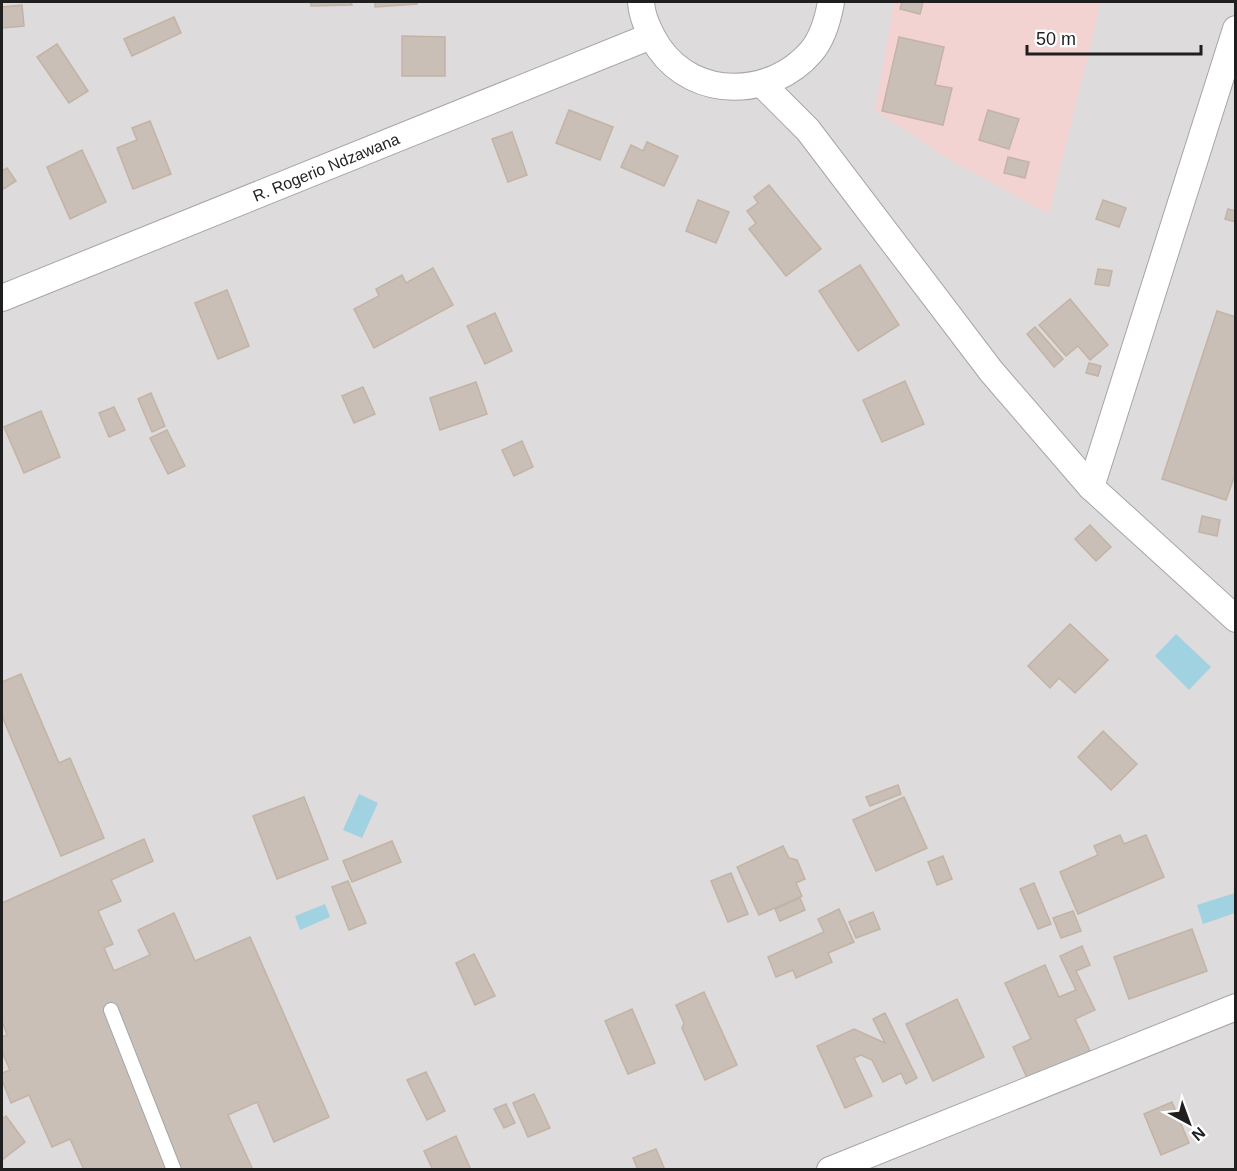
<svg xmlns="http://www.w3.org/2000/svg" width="1237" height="1171" viewBox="0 0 1237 1171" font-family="Arial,sans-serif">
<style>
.residential{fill:#dddbdb}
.commercial{fill:#f2d3d2}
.water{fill:#a1d2e2}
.building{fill:#c9bfb7;stroke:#c3b3a5;stroke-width:1.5}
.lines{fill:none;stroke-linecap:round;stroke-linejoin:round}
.lane-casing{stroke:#a6a6a6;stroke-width:16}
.street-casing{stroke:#a6a6a6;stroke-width:28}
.lane{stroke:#fff;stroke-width:14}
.street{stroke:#fff;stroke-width:26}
.labels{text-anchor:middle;stroke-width:4.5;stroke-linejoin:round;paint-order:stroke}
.street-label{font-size:16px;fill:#1f1f1f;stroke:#fff}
</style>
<rect width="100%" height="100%" fill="#f0ece4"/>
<rect class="residential" x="2" y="2" width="1233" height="1167"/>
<path class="commercial" d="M894,2H1101L1049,214L950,160L875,110Z"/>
<g class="water">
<path d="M1176,634L1211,667L1189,690L1155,656Z"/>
<path d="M359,794L378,803L362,838L343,830Z"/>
<path d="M1235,893V913L1203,924L1197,905Z"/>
<path d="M325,904L330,917L300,930L295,916Z"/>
</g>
<g class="building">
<path d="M311,2H351L352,5L311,6Z"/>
<path d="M375,2H417V4L375,7Z"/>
<path d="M902,2H923L920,14L900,9Z"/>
<path d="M22,5L24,26L2,28V7Z"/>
<path d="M174,17L181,33L132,56L124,39Z"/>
<path d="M402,36L445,37V76H402Z"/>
<path d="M899,37L944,47L935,85L952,88L943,125L882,111Z"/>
<path d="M57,44L88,91L69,103L37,57Z"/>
<path d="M569,110L613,127L600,160L556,143Z"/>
<path d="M988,110L1019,119L1009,149L979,140Z"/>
<path d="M150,121L171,174L133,189L117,148L137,140L132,128Z"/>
<path d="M512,132L527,175L508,182L492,139Z"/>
<path d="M647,142L678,156L664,186L621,167L631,145L643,151Z"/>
<path d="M82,150L106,202L70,219L47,167Z"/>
<path d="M1008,157L1029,162L1025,178L1004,173Z"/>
<path d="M7,168L16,181L2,190V171Z"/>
<path d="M769,185L821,249L786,276L749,229L756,223L747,211L758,203L754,197Z"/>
<path d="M698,200L729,212L716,243L686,231Z"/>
<path d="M1103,200L1126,208L1119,227L1096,219Z"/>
<path d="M1228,209L1236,211V222L1225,219Z"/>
<path d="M860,265L899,325L858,351L819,291Z"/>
<path d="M433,268L453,305L374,348L354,309L379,296L376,289L402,275L406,283Z"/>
<path d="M1098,269L1112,271L1109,286L1095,284Z"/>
<path d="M227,290L249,346L218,359L195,303Z"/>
<path d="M1070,299L1108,345L1090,360L1078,346L1066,356L1039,325Z"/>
<path d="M1217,311L1236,317V472L1226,500L1162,479Z"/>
<path d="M495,313L512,351L485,364L467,326Z"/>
<path d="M1035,327L1063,359L1054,367L1027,334Z"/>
<path d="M1089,363L1101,366L1098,376L1086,373Z"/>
<path d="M905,381L924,424L882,442L863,400Z"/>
<path d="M476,382L487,414L440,430L430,398Z"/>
<path d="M363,387L375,414L354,423L342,396Z"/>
<path d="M151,393L165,426L152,432L138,399Z"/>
<path d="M114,407L125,430L109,437L99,413Z"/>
<path d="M41,411L60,457L24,473L4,427Z"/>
<path d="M167,430L185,466L168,474L150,438Z"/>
<path d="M522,441L533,467L514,476L502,450Z"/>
<path d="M1202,516L1220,520L1217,536L1199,532Z"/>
<path d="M1090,525L1111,547L1096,561L1075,539Z"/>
<path d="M1070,624L1108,660L1075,693L1059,678L1050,688L1028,666Z"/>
<path d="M21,674L59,763L70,758L104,838L61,856L2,716V682Z"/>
<path d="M1103,731L1137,764L1111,790L1078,757Z"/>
<path d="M898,785L901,794L870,806L866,797Z"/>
<path d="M304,797L328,859L277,879L253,816Z"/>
<path d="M904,797L927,848L876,871L853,820Z"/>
<path d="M1120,835L1124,844L1146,835L1164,877L1078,914L1060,872L1098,855L1094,846Z"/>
<path d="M144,839L153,861L111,880L121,901L98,911L113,944L104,948L114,971L150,955L138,930L174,913L195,961L250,937L329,1117L274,1142L257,1102L228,1115L253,1170H84L70,1139L52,1147L29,1095L11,1103L2,1080V1073L10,1070L2,1052V1037L7,1035L2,1021V903Z"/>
<path d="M392,841L401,862L352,882L343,861Z"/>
<path d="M783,846L789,858L797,860L805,879L796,883L802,896L759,915L737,867Z"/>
<path d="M943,856L952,879L937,885L928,862Z"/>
<path d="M731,873L748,914L728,922L711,881Z"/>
<path d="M348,881L366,923L349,930L332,887Z"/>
<path d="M1034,883L1051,924L1038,929L1020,889Z"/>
<path d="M800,898L805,910L780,921L775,909Z"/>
<path d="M839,909L854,942L828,953L832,962L796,978L793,970L776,977L768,957L824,932L818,919Z"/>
<path d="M1073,911L1081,931L1061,938L1053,918Z"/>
<path d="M873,912L880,929L856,938L849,922Z"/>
<path d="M1192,929L1207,971L1129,999L1114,957Z"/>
<path d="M1082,946L1090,965L1076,971L1095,1010L1075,1019L1090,1051L1028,1080L1013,1047L1031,1039L1005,983L1045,965L1059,997L1076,990L1060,956Z"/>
<path d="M474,954L495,996L475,1005L456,963Z"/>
<path d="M704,992L737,1065L705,1080L682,1028L684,1023L676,1005Z"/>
<path d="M957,999L984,1057L933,1081L906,1024Z"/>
<path d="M632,1009L655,1063L628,1074L605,1021Z"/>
<path d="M885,1013L917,1078L906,1084L901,1073L883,1082L872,1060L861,1055L854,1058L872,1096L845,1108L817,1046L854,1029L885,1043L873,1019Z"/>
<path d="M426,1072L445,1111L427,1120L407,1080Z"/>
<path d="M534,1094L550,1128L528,1137L513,1103Z"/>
<path d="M1172,1102L1189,1143L1161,1155L1144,1114Z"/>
<path d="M506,1104L515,1123L504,1128L494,1109Z"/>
<path d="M6,1116L25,1142L2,1160V1119Z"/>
<path d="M456,1136L471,1170H433L424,1151Z"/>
<path d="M656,1149L665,1170H638L633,1158Z"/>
</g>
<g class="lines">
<defs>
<path id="lane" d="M111,1010L174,1170"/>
<g id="street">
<path d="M641,2C642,19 650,34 659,48C695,100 771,98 811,52C823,38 828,19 831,2"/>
<path d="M762,84L808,130L991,371L1091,487L1236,619"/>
<path d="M2,298L651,36"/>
<path d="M1091,487L1236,29"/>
<path d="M830,1170L1236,1007"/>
</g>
</defs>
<use href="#lane" class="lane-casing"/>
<use href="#street" class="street-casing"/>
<use href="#lane" class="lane"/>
<use href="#street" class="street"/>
</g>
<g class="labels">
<g class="street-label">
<text transform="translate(326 167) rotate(-22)" y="6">R. Rogerio Ndzawana</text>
</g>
</g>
<rect width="1237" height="1171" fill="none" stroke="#1f1f1f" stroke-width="6"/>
<g transform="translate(1189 1123) rotate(139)" stroke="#ffffff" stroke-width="4.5" paint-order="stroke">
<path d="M0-4.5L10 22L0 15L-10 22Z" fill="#1f1f1f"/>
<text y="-9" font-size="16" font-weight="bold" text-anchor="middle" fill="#1f1f1f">N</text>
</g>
<path d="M1027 45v9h174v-9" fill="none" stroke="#1f1f1f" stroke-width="3"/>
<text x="1036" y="45" font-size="18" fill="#1f1f1f" stroke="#ffffff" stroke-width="4.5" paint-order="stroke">50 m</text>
</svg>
